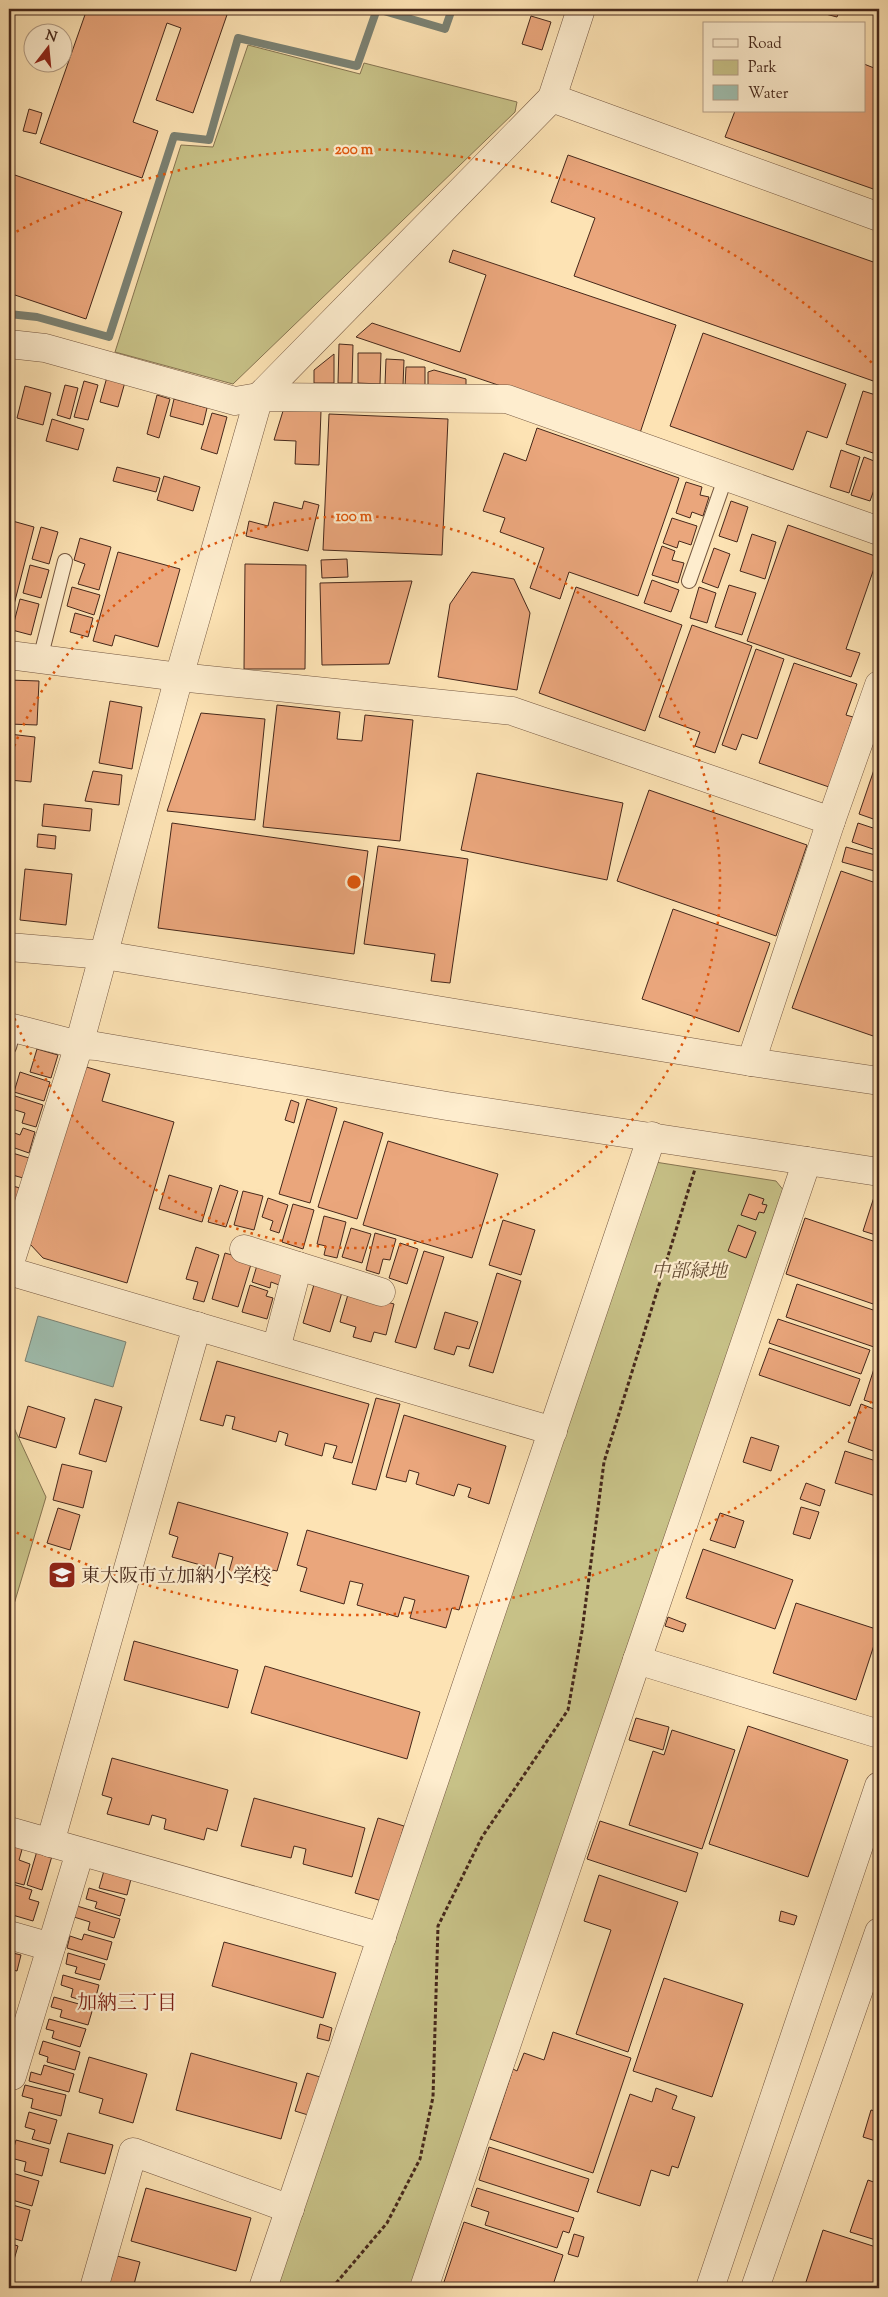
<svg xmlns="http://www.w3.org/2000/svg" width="888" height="2297" viewBox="0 0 888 2297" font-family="'Sorts Mill Goudy','Noto Serif JP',serif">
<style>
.green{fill:#c7c187;stroke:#867451}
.water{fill:#9fbeaf;stroke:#7b8274}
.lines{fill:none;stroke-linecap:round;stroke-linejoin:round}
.stream{stroke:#7b8274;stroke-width:8}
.building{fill:#eaa67c;stroke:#46281b}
.service-casing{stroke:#745741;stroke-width:16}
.minor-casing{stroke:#745741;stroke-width:29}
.tertiary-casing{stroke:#745741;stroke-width:29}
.path{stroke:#46281b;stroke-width:3;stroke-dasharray:4 2.5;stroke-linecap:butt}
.service{stroke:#feedce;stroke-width:14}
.minor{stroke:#feedce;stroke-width:28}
.tertiary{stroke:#feedce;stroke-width:28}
.ring{fill:none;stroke:#e0570d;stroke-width:2.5;stroke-dasharray:2.5 5}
.labels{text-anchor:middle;stroke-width:4.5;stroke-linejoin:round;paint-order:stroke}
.park-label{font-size:19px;font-style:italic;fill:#664e36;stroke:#feedce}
.poi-label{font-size:19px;fill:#46281b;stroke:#feedce;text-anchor:start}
.neighbourhood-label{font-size:20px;fill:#7a1f14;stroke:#feedce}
.centre{fill:#e0570d;stroke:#feedce;stroke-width:2.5}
.ring-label{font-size:15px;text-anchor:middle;font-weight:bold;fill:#e0570d;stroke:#feedce;stroke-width:4.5;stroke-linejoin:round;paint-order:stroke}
</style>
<rect width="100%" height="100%" fill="#fde3b4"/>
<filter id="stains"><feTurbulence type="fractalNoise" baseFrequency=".004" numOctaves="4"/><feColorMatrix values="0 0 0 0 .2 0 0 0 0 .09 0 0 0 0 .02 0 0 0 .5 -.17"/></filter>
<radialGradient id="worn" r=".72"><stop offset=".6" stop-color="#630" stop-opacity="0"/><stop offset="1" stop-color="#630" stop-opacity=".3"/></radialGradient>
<g class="green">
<path d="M248,45L360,74L364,63L517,102L515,112L233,384L115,352L181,145L213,147Z"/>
<path d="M655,1162L776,1181L785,1192L413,2288H276Z"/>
<path d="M9,1417L46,1497L9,1621Z"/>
</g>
<path class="water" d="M38,1316L126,1342L113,1387L25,1361Z"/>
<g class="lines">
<path class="stream" d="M9,314L37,317L109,337L174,136L209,140L238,38L357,66L377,9L445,29L452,9"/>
</g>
<g class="building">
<path d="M87,9H229L193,113L156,100L181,28L167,23L133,122L158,131L142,178L40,143Z"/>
<path d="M815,9H840L837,17L814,11Z"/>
<path d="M531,16L551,22L542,50L522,44Z"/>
<path d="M864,64L879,70V191L725,137L735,111H864Z"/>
<path d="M29,109L42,113L36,134L23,131Z"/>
<path d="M568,155L879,264V383L574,276L595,218L551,202Z"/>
<path d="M9,173L122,212L86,319L9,293Z"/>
<path d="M453,250L676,325L640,433L356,337L372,323L460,352L486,275L449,262Z"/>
<path d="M703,333L846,384L827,438L807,431L793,470L670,426Z"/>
<path d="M339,344L353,345L352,383H338Z"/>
<path d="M358,353H381L380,384L358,383Z"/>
<path d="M334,354V383H314V370Z"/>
<path d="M386,359L404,360L403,386L385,385Z"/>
<path d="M406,367H425V388L405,387Z"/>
<path d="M434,370L466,379V390L428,391V372Z"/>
<path d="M107,377L125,382L118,407L100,402Z"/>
<path d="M84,381L98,385L88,420L74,417Z"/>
<path d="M65,385L78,388L70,419L57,415Z"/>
<path d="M25,386L51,393L43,425L17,418Z"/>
<path d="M863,391L879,396V455L846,444Z"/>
<path d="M157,395L170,399L159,438L147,434Z"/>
<path d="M174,399L207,408L203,425L170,416Z"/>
<path d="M283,411H321L319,465L295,464L296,441L274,440Z"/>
<path d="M212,413L227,417L217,454L201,449Z"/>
<path d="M329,414L448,419L442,555L323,550Z"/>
<path d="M52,419L84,429L78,450L46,441Z"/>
<path d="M537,428L679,478L638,596L569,572L560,599L530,588L544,548L500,532L505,518L483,511L504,453L526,461Z"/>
<path d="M841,450L860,457L849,493L830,487Z"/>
<path d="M864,457L879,463V476L870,501L851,495Z"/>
<path d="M117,467L160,478L156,492L113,481Z"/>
<path d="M164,476L200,487L193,511L157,500Z"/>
<path d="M686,482L702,487L700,495L709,497L703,516L692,512L690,518L676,513Z"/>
<path d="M304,501L319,505L308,551L246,536L249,521L268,526L274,502L302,509Z"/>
<path d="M731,501L748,507L737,542L719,536Z"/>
<path d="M672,518L697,526L691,545L679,541L677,548L663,543Z"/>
<path d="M9,520L34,527L9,624Z"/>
<path d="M788,525L878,557L846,649L860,653L851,677L747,641Z"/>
<path d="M41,527L58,532L49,564L32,559Z"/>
<path d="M752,534L776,542L765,579L740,571Z"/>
<path d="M80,538L111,547L99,590L78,584L85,564L74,560Z"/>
<path d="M662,546L675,551L672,560L684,563L678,583L652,575Z"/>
<path d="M714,548L730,554L718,588L702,582Z"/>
<path d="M118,552L180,569L158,647L115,635L112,646L93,641Z"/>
<path d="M347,559L348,577L322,578L321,560Z"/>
<path d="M245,564L306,565L305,669H244Z"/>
<path d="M30,565L49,570L41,598L23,593Z"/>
<path d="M472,572L514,579L530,613L517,690L438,677L450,604Z"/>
<path d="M652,580L679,590L671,612L644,603Z"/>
<path d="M412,581L389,664L322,665L320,583Z"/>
<path d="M729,585L756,593L742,635L715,627Z"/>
<path d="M72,587L100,595L94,615L67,606Z"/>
<path d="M576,587L682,625L645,731L539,693Z"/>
<path d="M699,587L716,593L707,623L690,618Z"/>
<path d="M20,599L39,604L31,635L12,630Z"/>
<path d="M75,613L93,618L88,637L70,632Z"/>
<path d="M692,625L752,646L715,753L695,746L700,732L659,717Z"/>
<path d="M756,649L784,659L757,739L742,734L736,750L722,745Z"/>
<path d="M794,663L857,684L846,715L853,717L829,787L759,763Z"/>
<path d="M9,680L39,681L37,725L9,724Z"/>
<path d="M110,701L142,707L132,769L99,763Z"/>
<path d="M277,705L340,712L337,739L362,741L365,715L413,720L400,841L263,827Z"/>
<path d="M201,713L265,719L255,820L167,811Z"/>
<path d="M9,734L35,737L31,782L9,780Z"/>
<path d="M879,755V821L859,814Z"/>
<path d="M93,771L122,775L119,805L85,801Z"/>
<path d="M477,773L623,803L607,880L461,850Z"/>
<path d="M649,790L807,845L776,936L617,881Z"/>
<path d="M44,804L92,809L90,831L42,826Z"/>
<path d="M172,823L368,851L354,954L158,928Z"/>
<path d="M858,823L879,830V851L852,842Z"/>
<path d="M38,834L56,836L55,849L37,847Z"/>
<path d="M378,846L468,859L450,983L431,981L435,954L364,944Z"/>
<path d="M846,847L879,856L878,872L842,862Z"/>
<path d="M25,869L72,874L66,925L20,920Z"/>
<path d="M841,871L879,884V1038L792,1008Z"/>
<path d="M673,909L770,943L739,1032L642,999Z"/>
<path d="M37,1049L58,1055L51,1078L30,1072Z"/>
<path d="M83,1066L110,1074L102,1101L174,1122L127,1283L43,1258L30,1244Z"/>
<path d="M20,1072L50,1082L44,1101L14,1092Z"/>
<path d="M12,1095L43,1105L36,1127L22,1123L25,1113L9,1108Z"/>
<path d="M307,1099L337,1108L310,1203L279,1194Z"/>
<path d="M291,1100L299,1103L294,1123L285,1120Z"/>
<path d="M344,1121L383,1133L357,1219L318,1207Z"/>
<path d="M23,1128L35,1132L29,1153L9,1146V1131L20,1135Z"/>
<path d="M388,1141L498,1174L472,1258L363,1225Z"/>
<path d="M9,1152L29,1158L23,1178L9,1174Z"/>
<path d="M169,1175L212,1188L202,1222L159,1209Z"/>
<path d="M9,1185L20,1188L9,1227Z"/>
<path d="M220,1185L238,1191L226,1227L208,1222Z"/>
<path d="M243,1191L263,1196L254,1230L234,1225Z"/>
<path d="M749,1194L764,1199L762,1204L767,1205L764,1213L759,1212L756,1220L741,1215Z"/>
<path d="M875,1194L879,1195V1236L863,1231Z"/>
<path d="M268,1198L288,1205L279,1233L270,1230L273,1221L262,1217Z"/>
<path d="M293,1204L314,1210L303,1249L282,1242Z"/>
<path d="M324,1216L346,1222L337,1258L324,1255L326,1246L317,1244Z"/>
<path d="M805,1218L879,1243V1306L786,1274Z"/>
<path d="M503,1220L535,1230L521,1275L489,1265Z"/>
<path d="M738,1225L756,1232L746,1258L728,1251Z"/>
<path d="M351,1228L371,1234L362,1263L342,1257Z"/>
<path d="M375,1233L396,1239L390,1260L383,1259L379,1274L366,1270Z"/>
<path d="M400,1243L418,1249L407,1284L389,1278Z"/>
<path d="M196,1247L219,1255L204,1302L193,1299L198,1282L186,1279Z"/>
<path d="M424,1251L444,1257L416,1348L395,1342Z"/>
<path d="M225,1253L252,1261L238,1307L212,1299Z"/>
<path d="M258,1262L284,1270L279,1285L271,1282L270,1288L252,1282Z"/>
<path d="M497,1273L521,1281L493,1373L469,1366Z"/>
<path d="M315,1281L343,1289L330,1332L303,1323Z"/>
<path d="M797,1284L879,1312V1331L874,1347L786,1317Z"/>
<path d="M250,1285L268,1291L266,1296L273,1298L267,1319L242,1312Z"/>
<path d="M349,1291L394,1304L386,1335L374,1332L371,1342L353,1337L356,1327L340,1322Z"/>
<path d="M445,1312L478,1322L469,1349L457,1346L454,1355L434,1349Z"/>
<path d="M778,1319L870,1350L861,1374L769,1343Z"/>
<path d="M769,1348L860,1379L850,1406L759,1375Z"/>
<path d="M879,1353V1405L864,1400Z"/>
<path d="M217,1361L369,1404L352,1463L333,1458L337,1446L325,1443L322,1456L285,1445L288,1434L279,1431L276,1442L232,1429L235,1417L226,1415L223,1426L200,1420Z"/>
<path d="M376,1398L400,1404L376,1490L352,1484Z"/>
<path d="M95,1399L122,1407L106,1462L79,1454Z"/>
<path d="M861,1404L879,1411V1453L848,1442Z"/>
<path d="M28,1406L65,1418L56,1448L19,1437Z"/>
<path d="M404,1415L506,1446L489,1504L468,1497L471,1488L458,1484L454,1496L416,1484L419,1473L409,1470L406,1482L386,1477Z"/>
<path d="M751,1437L779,1446L771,1471L743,1462Z"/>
<path d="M845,1451L879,1462V1497L835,1483Z"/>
<path d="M62,1464L92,1471L83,1508L53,1500Z"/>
<path d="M806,1483L825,1490L820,1506L800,1499Z"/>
<path d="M178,1502L288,1533L277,1571L272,1570L268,1586L228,1575L233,1557L219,1553L215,1569L172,1557L178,1537L169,1534Z"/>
<path d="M801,1507L819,1512L810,1539L793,1534Z"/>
<path d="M58,1508L80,1515L70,1550L47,1543Z"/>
<path d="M720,1513L744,1521L735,1548L710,1540Z"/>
<path d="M307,1530L469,1576L459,1610L452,1608L446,1628L410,1618L415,1600L404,1597L398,1617L357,1605L363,1584L350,1581L344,1604L300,1591L307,1568L297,1565Z"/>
<path d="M703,1549L793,1580L775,1629L686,1598Z"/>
<path d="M796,1603L879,1630L856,1700L773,1673Z"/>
<path d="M668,1617L686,1624L683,1632L665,1626Z"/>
<path d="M134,1641L238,1670L228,1708L124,1680Z"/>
<path d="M265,1666L420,1712L407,1759L251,1713Z"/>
<path d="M636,1718L669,1727L663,1750L629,1740Z"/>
<path d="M748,1726L848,1760L808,1877L709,1844Z"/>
<path d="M672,1730L735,1750L702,1849L629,1825L653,1751L664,1755Z"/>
<path d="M112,1758L228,1790L217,1831L207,1828L204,1840L164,1829L166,1819L152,1815L149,1825L107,1814L112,1798L102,1795Z"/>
<path d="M254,1798L365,1828L352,1877L303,1864L306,1849L294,1846L291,1858L241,1846Z"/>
<path d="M378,1818L404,1826L382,1901L355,1893Z"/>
<path d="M600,1821L698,1853L686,1892L587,1859Z"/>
<path d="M12,1843L23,1846L19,1860L30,1864L24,1885L9,1881V1856Z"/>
<path d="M37,1851L52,1856L42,1890L27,1885Z"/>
<path d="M106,1864L133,1871L127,1895L99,1888Z"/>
<path d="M599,1875L678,1902L628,2052L576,2034L611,1930L584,1921Z"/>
<path d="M9,1883L32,1890L29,1899L39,1902L33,1921L9,1914Z"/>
<path d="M89,1888L125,1899L120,1916L95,1908L97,1902L86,1899Z"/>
<path d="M77,1906L120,1919L114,1938L88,1930L90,1922L74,1917Z"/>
<path d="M781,1911L797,1916L794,1925L779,1921Z"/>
<path d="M84,1934L112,1942L107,1960L67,1948L70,1936L82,1940Z"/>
<path d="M224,1942L336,1973L323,2018L212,1986Z"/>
<path d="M9,1952L21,1955L17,1971L9,1969Z"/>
<path d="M68,1953L105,1964L100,1980L75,1973L77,1967L66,1964Z"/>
<path d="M63,1975L99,1985L94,2004L71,1997L73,1989L61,1985Z"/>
<path d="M664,1978L743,2004L712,2097L633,2071Z"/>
<path d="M54,1997L93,2008L88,2025L60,2017L62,2010L51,2007Z"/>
<path d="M49,2019L86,2029L80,2047L52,2038L54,2031L46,2029Z"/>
<path d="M320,2024L332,2028L329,2041L317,2038Z"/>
<path d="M553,2032L631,2058L593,2173L490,2139L513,2069L517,2071L524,2053L544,2060Z"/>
<path d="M43,2041L80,2052L75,2070L47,2062L48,2057L39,2054Z"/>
<path d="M191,2053L297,2083L281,2139L176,2110Z"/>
<path d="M89,2057L147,2074L133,2123L99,2113L103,2099L79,2092Z"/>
<path d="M44,2065L74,2074L69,2092L29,2081L31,2072L41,2075Z"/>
<path d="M307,2073L320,2077L308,2115L295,2111Z"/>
<path d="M25,2085L66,2095L61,2116L31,2108L33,2099L22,2096Z"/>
<path d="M656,2088L677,2096L672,2109L695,2117L678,2168L672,2166L669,2176L651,2170L640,2206L597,2192L630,2094L652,2102Z"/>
<path d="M871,2110L879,2112V2142L863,2137Z"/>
<path d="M29,2112L57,2120L50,2144L32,2139L35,2130L25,2127Z"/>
<path d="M68,2133L113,2145L105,2174L60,2162Z"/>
<path d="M16,2140L49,2149L42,2176L24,2171L26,2162L11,2158Z"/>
<path d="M489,2147L589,2179L578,2212L479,2180Z"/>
<path d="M9,2172L39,2181L32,2206L9,2199Z"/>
<path d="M868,2180L879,2184V2241L850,2232Z"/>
<path d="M146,2188L251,2218L236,2271L131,2241Z"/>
<path d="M477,2188L574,2218L569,2233L563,2231L557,2248L485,2225L489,2212L471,2206Z"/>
<path d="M9,2204L30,2210L22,2241L9,2237L10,2226H9Z"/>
<path d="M464,2222L563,2255L552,2288H442Z"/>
<path d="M823,2230L879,2248V2288H804Z"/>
<path d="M574,2234L584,2237L578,2257L568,2254Z"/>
<path d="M9,2243L18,2246L11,2270L9,2269Z"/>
<path d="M117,2256L140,2262L133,2288H108Z"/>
</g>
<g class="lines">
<defs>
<g id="service">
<path d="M689,581L726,476"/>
<path d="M40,659L65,561"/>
<path d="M9,1047L14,1029"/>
</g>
<g id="minor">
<path d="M9,344L45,348L235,401L259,397L507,399L879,531"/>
<path d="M179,677L512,711L831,821"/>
<path d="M751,1062L831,821L879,685"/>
<path d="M244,1249L381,1292"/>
<path d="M9,1266L79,1045"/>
<path d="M9,1271L553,1431"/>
<path d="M276,1349L298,1266"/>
<path d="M637,1660L807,1161"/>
<path d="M9,1831L382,1937"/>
<path d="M50,1843L197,1326"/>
<path d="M9,1935L51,1947"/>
<path d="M12,2076L80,1852"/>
<path d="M94,2288L133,2152L290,2209"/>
<path d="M263,2288L652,1136"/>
<path d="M424,2288L637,1660L879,1734"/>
</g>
<g id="tertiary">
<path d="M552,98L581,9"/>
<path d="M9,655L179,677"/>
<path d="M9,947L104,955L751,1062L879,1081"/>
<path d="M9,1027L79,1045L96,1046L447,1106L879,1172"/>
<path d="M79,1045L179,677L259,397L552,98L879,217"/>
<path d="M710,2288L879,1786"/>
<path d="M755,2288L879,1932"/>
</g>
</defs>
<use href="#service" class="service-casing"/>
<use href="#minor" class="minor-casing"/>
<use href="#tertiary" class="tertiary-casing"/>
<path class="path" d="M332,2288L387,2223L420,2159L433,2097L438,1926L482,1837L568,1710L582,1631L604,1462L695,1169"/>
<use href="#service" class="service"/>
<use href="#minor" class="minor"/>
<use href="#tertiary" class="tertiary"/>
</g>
<g class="ring">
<path d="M9 760A366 366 0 1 1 9 1004"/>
<path d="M877 1396A733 733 0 0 1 10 1529M10 235A733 733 0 0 1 877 368"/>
</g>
<defs>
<symbol id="school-square" viewBox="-11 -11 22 22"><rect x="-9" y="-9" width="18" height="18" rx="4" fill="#8f2418" stroke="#feedce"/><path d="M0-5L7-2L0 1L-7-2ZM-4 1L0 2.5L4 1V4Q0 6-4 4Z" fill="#fff"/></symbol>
</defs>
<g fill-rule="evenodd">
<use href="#school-square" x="46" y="1559" width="32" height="32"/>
</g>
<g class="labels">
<g class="park-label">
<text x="689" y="1277">中部緑地</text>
</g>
<g class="poi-label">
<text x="81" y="1582">東大阪市立加納小学校</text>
</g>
<g class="neighbourhood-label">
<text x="127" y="2009">加納三丁目</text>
</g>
</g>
<circle cx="354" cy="882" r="8" class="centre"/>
<g class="ring-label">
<text x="354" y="154">200 m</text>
<text x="354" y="521">100 m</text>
</g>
<rect width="888" height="2297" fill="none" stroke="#fde3b4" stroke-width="30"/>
<rect x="10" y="10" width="868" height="2277" fill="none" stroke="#46281b" stroke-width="2.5"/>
<rect x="15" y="15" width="858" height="2267" fill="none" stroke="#46281b"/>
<rect x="703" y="22" width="162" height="90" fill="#feedce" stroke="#b49e86"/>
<rect x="713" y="39" width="25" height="8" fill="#feedce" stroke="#b49e86"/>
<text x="748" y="48" font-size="15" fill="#46281b">Road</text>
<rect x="713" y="60" width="25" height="15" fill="#c7c187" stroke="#b49e86"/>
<text x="748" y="72" font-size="15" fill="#46281b">Park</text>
<rect x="713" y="85" width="25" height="15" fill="#9fbeaf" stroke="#b49e86"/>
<text x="748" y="98" font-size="15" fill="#46281b">Water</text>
<g transform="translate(48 48) rotate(16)"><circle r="24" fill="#feedce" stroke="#b49e86"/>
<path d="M0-4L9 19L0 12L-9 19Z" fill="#8f2418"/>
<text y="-8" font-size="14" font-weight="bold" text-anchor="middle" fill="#46281b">N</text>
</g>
<rect width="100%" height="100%" filter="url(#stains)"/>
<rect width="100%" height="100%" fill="url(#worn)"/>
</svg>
